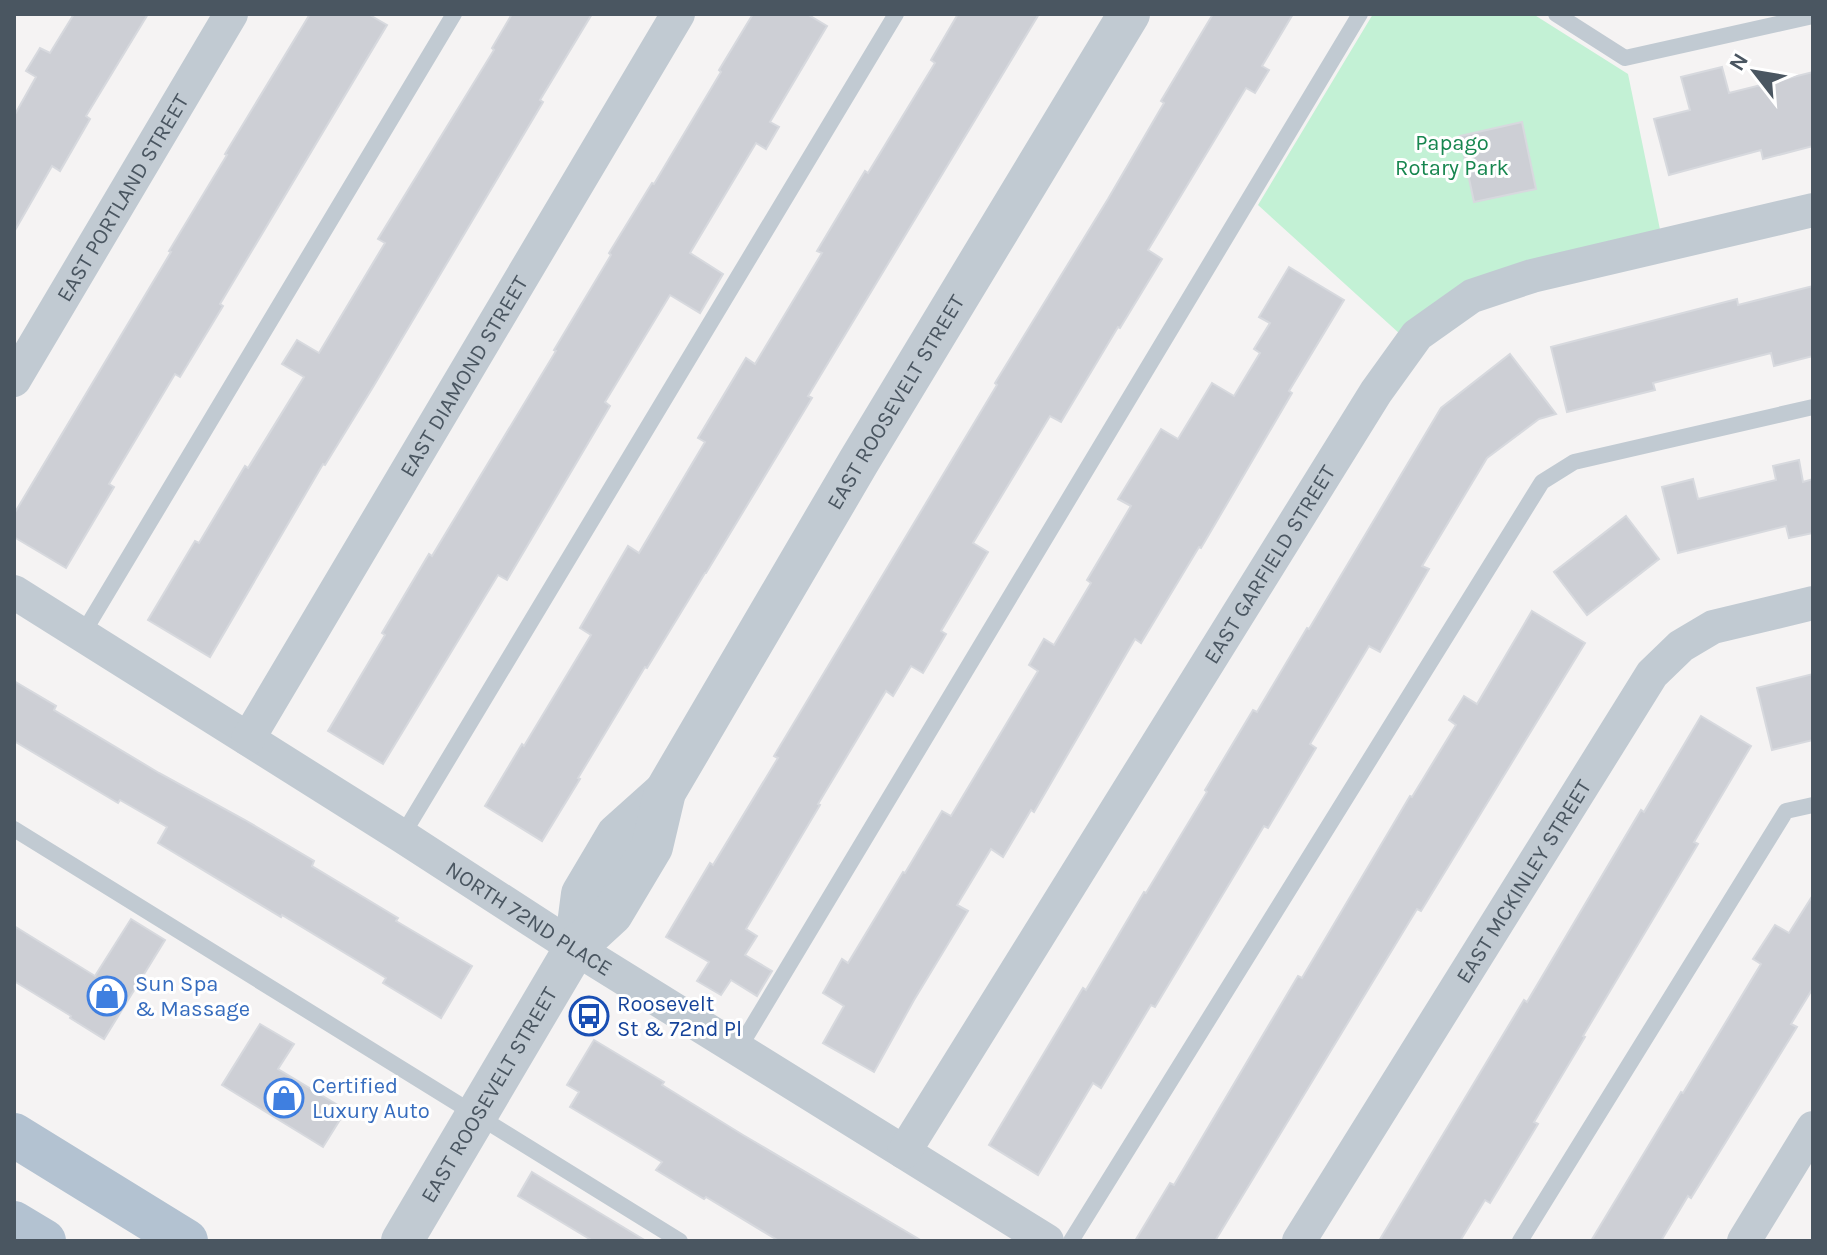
<svg xmlns="http://www.w3.org/2000/svg" width="1827" height="1255" viewBox="0 0 1827 1255" font-family="Karla,sans-serif">
<style>
.green{fill:#c3f1d5}
.building{fill:#cdcfd5;stroke:#d7d9de;stroke-width:2}
.lines{fill:none;stroke-linecap:round;stroke-linejoin:round}
.service{stroke:#c1cad2;stroke-width:16}
.minor{stroke:#c1cad2;stroke-width:34}
.tertiary{stroke:#c1cad2;stroke-width:42}
.primary{stroke:#b3c2d1;stroke-width:44}
.labels{text-anchor:middle;stroke-width:6;stroke-linejoin:round;paint-order:stroke}
.park-label{font-size:22px;fill:#17864f;stroke:#fff}
.street-label{font-size:22px;fill:#4a5661;stroke:#fff}
.shop-label{font-size:22px;fill:#366cbe;stroke:#fff;text-anchor:start}
.transit-label{font-size:22px;fill:#164399;stroke:#fff;text-anchor:start}
</style>
<rect width="100%" height="100%" fill="#f5f3f3"/>
<path class="green" d="M1373,14H1533L1628,74L1663,244L1529,275L1411,344L1258,205Z"/>
<g class="building">
<path d="M74,14H148L86,116L90,119L60,171L52,166L14,232V116L36,77L26,71L40,48L50,53Z"/>
<path d="M310,14H368L387,25L220,304L223,306L180,377L175,374L109,484L114,487L66,568L14,537V514L171,252L169,251L227,155L225,154Z"/>
<path d="M512,14H592L540,100L543,102L373,387L325,465L323,464L210,657L148,620L195,541L199,543L245,466L248,468L304,377L282,364L297,340L319,353L385,243L378,239L494,50L492,48Z"/>
<path d="M753,14H807L827,26L770,122L779,127L766,149L756,143L690,253L723,274L700,313L670,295L605,402L610,406L507,580L498,575L383,764L328,731L385,635L382,633L429,554L432,556L556,351L554,350L611,255L609,253L652,183L654,184L721,72L719,70Z"/>
<path d="M958,14H1039L808,396L812,398L706,573H705L647,668L645,667L578,778L580,779L542,841L485,806L522,744L524,746L591,635L580,628L628,546L639,553L705,442L698,438L746,358L755,364L822,253L817,251L865,171L868,173L935,63L931,60Z"/>
<path d="M1213,14H1293L1262,66L1269,70L1255,93L1246,88L1148,250L1162,259L1120,328L1118,327L1061,422L1050,416L973,543L988,552L941,631L946,634L923,673L911,666L893,696L886,691L818,804L820,805L746,929L757,936L745,955L772,971L757,996L731,980L721,995L697,981L709,962L666,937L710,863L713,865L778,758L774,756L997,385L995,383L1108,199L1164,103L1161,101Z"/>
<path d="M1722,67L1729,93L1813,72V146L1763,159L1761,150L1669,175L1654,119L1690,110L1681,77Z"/>
<path d="M1522,122L1536,189L1474,202L1460,136Z"/>
<path d="M1289,267L1344,300L1289,391L1292,393L1201,548L1199,547L1141,643L1135,639L1034,812L1031,810L1003,857L991,849L957,905L968,911L914,1000L874,1072L823,1043L844,1006L823,993L842,959L848,963L903,872L905,873L942,811L951,816L1038,671L1029,665L1044,639L1054,645L1091,583L1087,580L1131,506L1118,499L1161,429L1178,439L1212,383L1234,396L1260,353L1254,349L1270,323L1259,317Z"/>
<path d="M1813,286V356L1774,366L1771,353L1653,383L1655,390L1567,412L1551,347L1737,299L1738,305Z"/>
<path d="M1510,354L1556,414L1539,419L1487,458L1422,566L1429,569L1380,652L1369,646L1310,744L1316,748L1268,828L1264,826L1155,1007L1151,1005L1101,1088L1093,1083L1038,1175L989,1145L1083,988L1086,990L1144,892L1146,893L1207,792L1205,790L1253,710L1257,712L1307,628L1309,629L1441,408Z"/>
<path d="M1799,460L1803,482L1813,479V533L1789,538L1786,526L1678,553L1662,487L1693,479L1698,499L1776,480L1773,466Z"/>
<path d="M1626,516L1659,559L1587,615L1554,572Z"/>
<path d="M1532,611L1585,643L1421,911L1417,909L1215,1241H1135L1170,1183L1174,1185L1298,976L1302,978L1410,796L1412,797L1456,725L1449,720L1464,696L1477,704Z"/>
<path d="M1813,674V740L1772,750L1757,688Z"/>
<path d="M14,681L56,706L54,710L159,773L245,820L314,861L312,866L398,918L396,921L472,966L441,1018L383,983L386,978L282,915L281,917L158,843L167,827L120,800L118,803L14,741Z"/>
<path d="M1701,716L1751,746L1694,842L1698,844L1583,1036L1585,1037L1534,1122L1538,1124L1490,1203L1485,1200L1460,1241H1379L1524,1000L1527,1002L1641,810L1644,812Z"/>
<path d="M1813,895V988L1791,1024L1797,1027L1691,1198L1688,1196L1661,1241H1591L1681,1092L1683,1093L1761,964L1753,959L1775,925L1789,933Z"/>
<path d="M131,919L165,940L104,1039L70,1018L71,1016L14,981V926L95,976Z"/>
<path d="M260,1024L294,1044L278,1069L346,1110L323,1147L222,1085Z"/>
<path d="M594,1040L664,1082L662,1085L743,1135L922,1241H779L706,1197L704,1199L656,1170L662,1162L570,1107L579,1092L567,1085Z"/>
<path d="M532,1172L646,1241H593L518,1196Z"/>
</g>
<g class="lines">
<g class="service">
<path d="M1556,14L1625,58L1813,16"/>
<path d="M82,635L454,14"/>
<path d="M14,829L680,1241"/>
<path d="M402,836L896,14"/>
<path d="M738,1050L1360,14"/>
<path d="M1071,1241L1542,482L1574,462L1813,407"/>
<path d="M1520,1241L1786,811L1813,805"/>
</g>
<g class="minor">
<path id="s1" d="M14,380L231,14"/>
<path id="s2" d="M14,592L402,836L575,948L1047,1241"/>
<path id="s3" d="M248,739L678,14"/>
<path id="s4" d="M904,1152L1376,392L1417,335L1472,296L1532,276L1813,210"/>
<path id="s5" d="M1299,1241L1652,674L1681,646L1713,627L1813,603"/>
<path d="M1744,1241L1813,1128"/>
</g>
<g class="tertiary">
<path d="M575,948L582,894L617,835L665,792"/>
<path id="s6" d="M402,1241L575,948L612,914L652,847L665,792L859,461L1129,14"/>
</g>
<g class="primary">
<path d="M14,1135L186,1241"/>
<path d="M14,1223L44,1241"/>
</g>
</g>
<defs>
<symbol id="shop-ring" viewBox="-11 -11 22 22"><circle r="9.5" fill="#fff" stroke="#3f7fe0" stroke-width="1.5"/><path d="M-5-2.5h2.3a2.7 3.5 0 0 1 5.4 0H5L5.5 6h-11ZM-1.5-2.5h3a1.5 2.3 0 0 0-3 0Z" fill="#3f7fe0"/></symbol>
<symbol id="bus-ring" viewBox="-11 -11 22 22"><circle r="9.5" fill="#fff" stroke="#1a4fb4" stroke-width="1.5"/><path d="M-5-6H5V4H4V6H2V4H-2V6H-4V4H-5ZM-3.5-4V0h7V-4ZM-3.5 1.2v1.5H-2V1.2ZM2 1.2v1.5H3.5V1.2Z" fill="#1a4fb4"/></symbol>
</defs>
<g fill-rule="evenodd">
<use href="#shop-ring" x="85" y="974" width="44" height="44"/>
<use href="#bus-ring" x="567" y="994" width="44" height="44"/>
<use href="#shop-ring" x="262" y="1076" width="44" height="44"/>
</g>
<g class="labels">
<g class="park-label">
<text x="1452" y="150">Papago<tspan x="1452" dy="25">Rotary Park</tspan></text>
</g>
<g class="street-label">
<text dy="8" stroke="none"><textPath href="#s1" startOffset="212">EAST PORTLAND STREET</textPath></text>
<text dy="8" stroke="none"><textPath href="#s3" startOffset="422">EAST DIAMOND STREET</textPath></text>
<text dy="8" stroke="none"><textPath href="#s6" startOffset="978">EAST ROOSEVELT STREET</textPath></text>
<text dy="8" stroke="none"><textPath href="#s4" startOffset="692">EAST GARFIELD STREET</textPath></text>
<text dy="8" stroke="none"><textPath href="#s5" startOffset="424">EAST MCKINLEY STREET</textPath></text>
<text dy="8" stroke="none"><textPath href="#s2" startOffset="610">NORTH 72ND PLACE</textPath></text>
<text dy="8" stroke="none"><textPath href="#s6" startOffset="170">EAST ROOSEVELT STREET</textPath></text>
</g>
<g class="shop-label">
<text x="135" y="991">Sun Spa<tspan x="135" dy="25">&amp; Massage</tspan></text>
<text x="312" y="1093">Certified<tspan x="312" dy="25">Luxury Auto</tspan></text>
</g>
<g class="transit-label">
<text x="617" y="1011">Roosevelt<tspan x="617" dy="25">St &amp; 72nd Pl</tspan></text>
</g>
</g>
<rect width="1827" height="1255" fill="none" stroke="#4a5661" stroke-width="32"/>
<g transform="translate(1755 72) rotate(301)" stroke="#ffffff" stroke-width="6" paint-order="stroke">
<path d="M0-6L14 30L0 20L-14 30Z" fill="#4a5661"/>
<text y="-12" font-size="22" font-weight="bold" text-anchor="middle" fill="#4a5661">N</text>
</g>
</svg>
